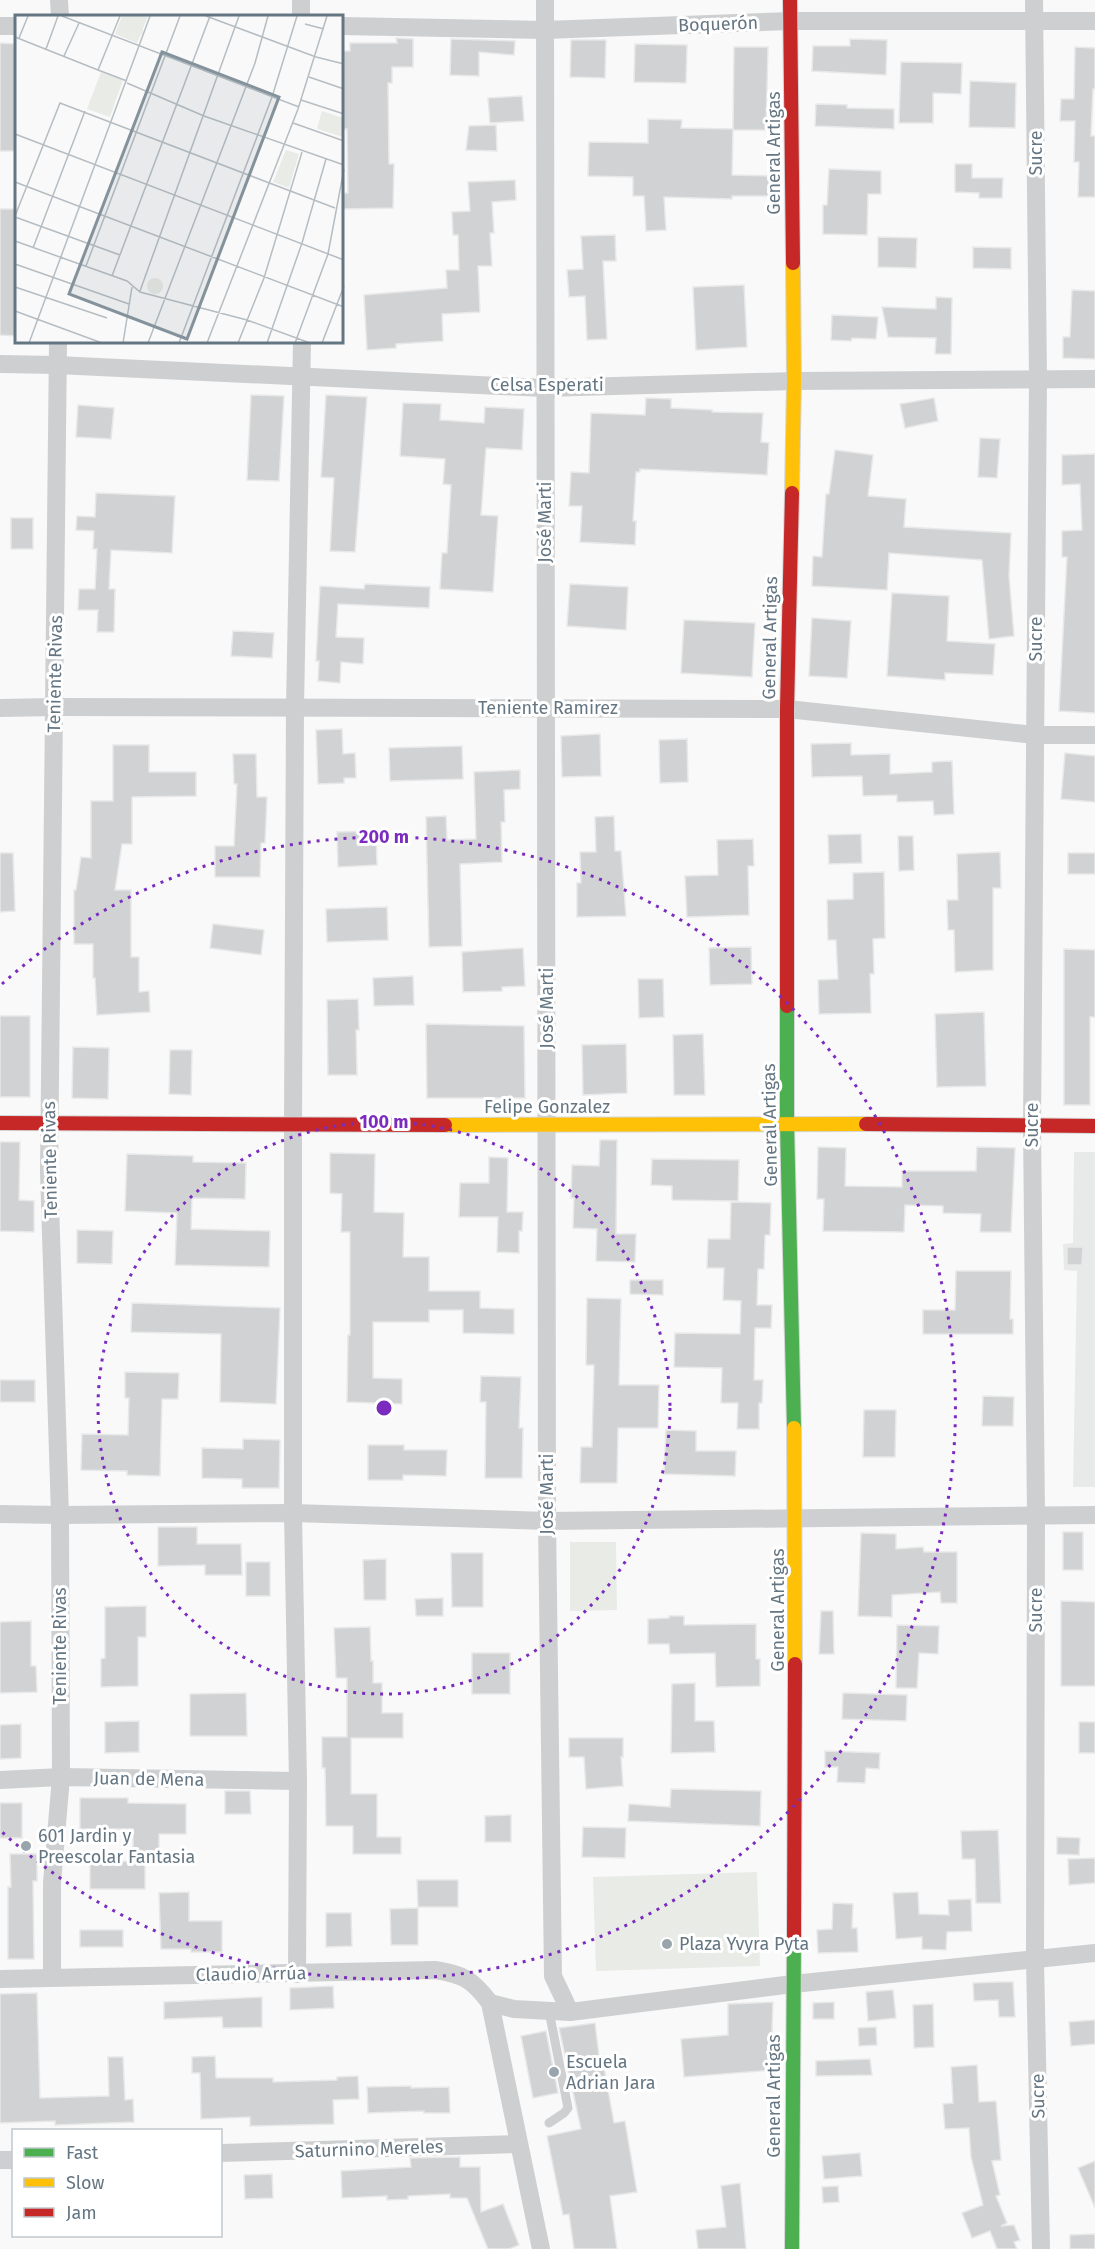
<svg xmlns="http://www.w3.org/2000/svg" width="1095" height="2249" viewBox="0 0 1095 2249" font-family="'Fira Sans',sans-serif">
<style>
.built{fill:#e8e9e9}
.garden{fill:#e8ebe6}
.building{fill:#d0d2d3;stroke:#e8e8e8;stroke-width:1.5}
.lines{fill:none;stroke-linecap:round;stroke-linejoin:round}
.fast-casing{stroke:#d5d6d7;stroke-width:16}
.slow-casing{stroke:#d5d6d7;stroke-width:16}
.jam-casing{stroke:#d5d6d7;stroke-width:16}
.lane{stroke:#cecfd0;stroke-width:9}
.street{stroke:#cecfd0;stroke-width:18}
.fast{stroke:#4caf50;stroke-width:14}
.slow{stroke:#ffc107;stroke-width:14}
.jam{stroke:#c62828;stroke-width:14}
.ring{fill:none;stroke:#7b2cbf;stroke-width:3;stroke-dasharray:3 6}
.poi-dot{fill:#99a4ac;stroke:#fff;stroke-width:2}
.labels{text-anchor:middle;stroke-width:6;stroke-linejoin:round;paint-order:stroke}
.street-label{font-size:18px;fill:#657683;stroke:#fff}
.poi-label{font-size:18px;fill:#657683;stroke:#fff;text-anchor:start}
.inset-road{fill:none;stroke:#b5bdc3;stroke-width:1.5}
.view{fill:#84929c;fill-opacity:0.15;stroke:#84929c;stroke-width:3}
.inset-edge{fill:none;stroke:#657683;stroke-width:3}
.centre{fill:#7b2cbf;stroke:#fff;stroke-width:3}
.ring-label{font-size:18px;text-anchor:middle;font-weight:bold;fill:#7b2cbf;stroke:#fff;stroke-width:6;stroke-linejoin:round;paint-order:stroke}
</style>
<rect width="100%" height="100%" fill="#f9f9f9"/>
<path class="built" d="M1074,1152H1095V1487H1073L1077,1271L1064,1270L1063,1244L1073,1243Z"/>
<g class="garden">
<path d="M570,1542H616L617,1610L570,1611Z"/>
<path d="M757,1872L760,1966L596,1971L593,1877Z"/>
</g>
<g class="building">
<path d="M396,38L413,39V67H392V83H388L389,164H394L393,208L342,209V193H348L347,129H342V51H350V43H397Z"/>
<path d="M451,39L515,41L514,55L479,52V76L450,75Z"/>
<path d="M850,39L887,40L886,75L812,71L813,46H850Z"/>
<path d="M571,40H606L605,78L570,77Z"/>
<path d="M0,43L16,44V151H0Z"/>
<path d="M635,44L687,45L686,83L634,82Z"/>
<path d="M734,47H768L766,130H733L732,175L771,176V196H732V199L664,197L666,230L646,231L644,196H633V177L588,176L589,142L648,143V119L682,120L681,128L733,129Z"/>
<path d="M1075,47L1095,48V89H1093L1091,136H1095V197H1078L1079,162H1074L1075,121H1060L1061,99H1074Z"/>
<path d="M901,62L962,63L961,94L933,93V123H899Z"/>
<path d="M970,81L1016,83L1015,128L969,127Z"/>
<path d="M522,96L524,121L490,123L488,98Z"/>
<path d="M816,104L847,105V108L894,109V129L815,126Z"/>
<path d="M496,125L497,151L466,150L469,126Z"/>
<path d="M955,164H972V178H1003L1002,198H979V193L955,192Z"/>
<path d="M829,169L881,171V194H868L867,235L823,234V205H827Z"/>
<path d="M515,180L516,200L492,202L494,233H490L492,266H478L480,312L442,314L443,341L396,344V348L367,350L364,295L447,288L446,270H459L458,235H453L452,212L470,211L468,182Z"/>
<path d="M0,209H16V336L0,335Z"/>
<path d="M615,235L616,261H603L607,339L587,340L585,296L569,297L567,270L583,269L581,236Z"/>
<path d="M878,237L917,238L916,268L878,267Z"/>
<path d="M973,247L1011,248V269L973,268Z"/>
<path d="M744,285L747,347L696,350L693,287Z"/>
<path d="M1072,290L1095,291V359L1063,358V337H1070Z"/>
<path d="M936,297L952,298L951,354H935L936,338L888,337L882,307L936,309Z"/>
<path d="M832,315L878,317L876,339L852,338L851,341L831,340Z"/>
<path d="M251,395L284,396L279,481L247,480Z"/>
<path d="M326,395L367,397L355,552L330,551L334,478L321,477Z"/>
<path d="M646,398L671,399V408L712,410V412L763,413L761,442L769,443L767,475L640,469V472H636L633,521H636L635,545L580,542L582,506H569L571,472L589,473L591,413L645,415Z"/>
<path d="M934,398L938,421L905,428L900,404Z"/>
<path d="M403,403L441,404L440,420L484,423L485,407L524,409L522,450L486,448L481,515L498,516L493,592L440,589L442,553H447L451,485L443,484L445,459L400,456Z"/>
<path d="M78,405L114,408L111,439L76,437Z"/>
<path d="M980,438L1000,439L997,478L978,477Z"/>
<path d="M835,450L873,455L868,496L906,499L904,527L1011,533L1009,576L1014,636L989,639L982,560L889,553L887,590L812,586L813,556L822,557L826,494H829Z"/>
<path d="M1095,454V713L1059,711L1067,557H1062V531L1082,530L1080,484L1062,485V455Z"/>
<path d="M96,493L175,496L172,553L111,550L109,589H115L114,632H97L98,610H78L79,589H95L97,549H93L94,531L76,530L77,516L95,517Z"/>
<rect x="11" y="518" width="22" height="31"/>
<path d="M365,584L430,587L429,608L338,604L336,637L364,638L363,664L341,662L340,683L318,681L319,661H316L320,586L364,589Z"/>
<path d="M570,584L628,587L626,630L567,626Z"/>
<path d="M892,593L949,596L947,641L995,644L993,675L945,673V680L887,676Z"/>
<path d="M812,618L851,621L847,678L809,676Z"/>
<path d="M684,620L755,623L752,677L681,673Z"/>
<path d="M233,631L274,633L272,658L231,656Z"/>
<path d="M342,729L343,754L355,753L356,778H344V783L318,784L316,730Z"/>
<path d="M600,734L601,776L562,777L561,736Z"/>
<path d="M687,739L688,782L660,783L659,740Z"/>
<path d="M851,743V755L890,754V774L932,772V762L952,761L954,814L934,815L933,801L897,802V795L863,796L862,776L812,777L811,744Z"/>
<path d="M113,745H149V772H196V796L132,797V844H122L115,890H131V957H139V992L149,991L150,1012L97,1015L95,978H93V944H74V890H76L81,857L91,858V801H113Z"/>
<path d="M462,746L463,779L390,781L389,748Z"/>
<path d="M1065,753L1095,756V802L1061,799Z"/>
<path d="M233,754H256L257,797H267L265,843H261L260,877H215V846H234L237,784H234Z"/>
<path d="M520,770V789L504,790L505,822H501L502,862L460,864L462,946L429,947L426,817L446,816L447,840L476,839L474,772Z"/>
<path d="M614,816L615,851H621L626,916L577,917V883H581L580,852H596L595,817Z"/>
<path d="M376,831L377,865L338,867L337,832Z"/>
<path d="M861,834L862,863L829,864L828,835Z"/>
<path d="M898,836H913L914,870L899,871Z"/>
<path d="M753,839L754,866H748L749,915L687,917L685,876L718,875L717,840Z"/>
<path d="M1000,852L1001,888H993V970L955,972L954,930H948L947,900H958L957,854Z"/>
<path d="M0,853H13L15,911L0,912Z"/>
<rect x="1068" y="853" width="27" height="21"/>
<path d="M884,872L885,938L873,939L874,974H870L871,1013L819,1014L818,980L838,979L836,940H828L827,900L853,899V873Z"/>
<path d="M387,907L388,940L327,942L326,909Z"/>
<path d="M213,924L264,930L261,955L210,948Z"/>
<path d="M751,947L752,984L710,985L709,948Z"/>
<path d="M523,948L525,986L502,987V991L463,992L462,952Z"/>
<path d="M1064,949L1095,950V1017H1090V1105H1064Z"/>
<path d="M413,976L414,1005L374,1006L373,978Z"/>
<path d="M638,979H663L664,1017L639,1018Z"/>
<path d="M358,999L359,1030H356L357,1075H328L327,1000Z"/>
<path d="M984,1012L986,1086L937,1087L935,1014Z"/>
<rect x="0" y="1016" width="30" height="81"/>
<path d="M426,1024L524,1026L525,1098H427Z"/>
<path d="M703,1034L705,1095H674L673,1035Z"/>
<path d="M626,1044L627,1093L583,1095L582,1045Z"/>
<path d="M73,1047L109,1048L108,1099L72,1098Z"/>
<path d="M170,1050H192L191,1095L169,1094Z"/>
<path d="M600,1140H617L616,1234H636L635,1262L596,1261L597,1229L573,1228L574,1198H571L572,1165L599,1166Z"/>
<path d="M0,1142H20L19,1200L34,1201V1232L0,1231Z"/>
<path d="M818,1147L846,1148L845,1186L902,1187V1171H976L977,1147L1015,1148L1011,1232H980L981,1214L943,1213V1206L905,1205L904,1232L823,1231L824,1199H817Z"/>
<path d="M330,1153L375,1154L374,1212L404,1213L403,1257H429V1291H480V1308L514,1309V1334L463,1333V1310H429V1322H373V1378L402,1379V1404L347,1402L348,1335H350V1232H341L342,1194L330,1193Z"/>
<path d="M127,1154L193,1156V1162L246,1163L245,1199L192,1198L191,1229L270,1231L269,1267L175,1265L177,1213L125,1211Z"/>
<path d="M489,1157L508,1158L507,1212H523L522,1231H519V1253L497,1252L498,1217H459L460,1183H489Z"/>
<path d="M652,1159L739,1160L738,1201L672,1200V1186L651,1185Z"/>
<path d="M731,1202L771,1203L770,1235H765L764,1269H758L757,1305H772L771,1328H755L754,1380H763L762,1403H759V1429H737L738,1403H721L722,1368L674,1367L675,1333L740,1334L741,1301L723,1300L724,1268H707L708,1239H730Z"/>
<path d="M77,1230L113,1231L112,1264L77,1263Z"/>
<path d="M1067,1247H1083L1082,1265H1067Z"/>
<path d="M956,1271H1011L1010,1319H1013V1334H923V1310H955Z"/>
<path d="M630,1280H663V1295L630,1294Z"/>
<path d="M587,1298L621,1299L619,1385H659L658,1428H618L617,1483H580L581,1447H592L594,1365H586Z"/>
<path d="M132,1303L280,1308L276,1404L220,1402L221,1334L131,1332Z"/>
<path d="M125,1372L179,1373L178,1399H162L160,1476L127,1475V1471L81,1470L82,1434L128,1435L129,1398H125Z"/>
<path d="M481,1376L521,1377L519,1428H523L522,1478H485L486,1402H480Z"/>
<rect x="0" y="1380" width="35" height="22"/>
<path d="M983,1396L1014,1397L1013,1426H982Z"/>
<path d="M864,1410H896L895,1457H863Z"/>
<path d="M666,1430L696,1431V1451H736L735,1476L664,1474Z"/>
<path d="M243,1439L280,1440L279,1488H242V1479L202,1478V1448L243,1449Z"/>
<path d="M368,1445H404V1450H447L446,1476L403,1475V1480H368Z"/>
<path d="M158,1527H197V1544H241L242,1575H205V1565L158,1566Z"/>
<rect x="1063" y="1532" width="20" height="38"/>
<path d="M861,1533L896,1534V1549L923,1547L924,1552H957V1603H941L940,1592L892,1595V1617L858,1616Z"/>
<path d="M451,1553H483V1607H452Z"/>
<path d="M386,1559V1600H364L363,1560Z"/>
<rect x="246" y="1562" width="24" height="34"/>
<path d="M443,1598V1616H416L415,1599Z"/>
<path d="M1061,1601L1095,1602V1686H1061Z"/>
<path d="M146,1606V1637H138V1686L101,1687V1659L105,1658V1607Z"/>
<path d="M821,1611H833L834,1654H819Z"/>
<path d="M669,1616H684V1625L756,1624V1659H760V1686L716,1687L715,1653L670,1654L669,1644H648V1619L669,1618Z"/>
<path d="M31,1621V1666H36L37,1692L0,1693V1622Z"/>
<path d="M897,1625L939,1626L938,1654L919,1653L917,1688H896Z"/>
<path d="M370,1627L371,1661H373V1683H382V1713H403V1738H351V1794H377V1837H401V1854H353V1826H326L325,1768H322V1737H347V1678H336L334,1628Z"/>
<rect x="472" y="1653" width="38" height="41"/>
<path d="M695,1683V1721H714L715,1752L671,1753L672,1684Z"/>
<path d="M246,1693L247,1736H190V1694Z"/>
<path d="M843,1693L907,1695L906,1721L842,1719Z"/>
<path d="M139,1721V1752L105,1753V1722Z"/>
<rect x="1079" y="1722" width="16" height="31"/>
<path d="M21,1724V1758L0,1759V1725Z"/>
<path d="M569,1738H623V1757H621L623,1786L586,1789L584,1757H569Z"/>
<path d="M825,1751L880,1753L879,1769L866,1768L865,1783L837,1782L838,1767H825Z"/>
<path d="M671,1789L761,1791L760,1826L628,1821L629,1804L670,1807Z"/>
<path d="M225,1791H250L251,1814H225Z"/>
<path d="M80,1798H128V1803L186,1804V1834H159V1853H133V1829H80Z"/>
<rect x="0" y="1803" width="22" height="35"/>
<path d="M511,1815V1842H485V1816Z"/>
<path d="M583,1827L626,1828L625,1858L582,1857Z"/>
<path d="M998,1830L1001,1903H976L975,1859H962L961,1831Z"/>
<path d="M1057,1837L1080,1838L1079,1855L1057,1854Z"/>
<path d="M10,1854H37V1881H33L34,1959H8V1887H11Z"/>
<path d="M1095,1858V1883L1069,1885L1068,1859Z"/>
<path d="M145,1861V1889H90V1862Z"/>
<path d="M417,1880H458V1907H418Z"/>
<path d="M189,1892V1921H222V1952H191V1949H161L159,1893Z"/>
<path d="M918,1892L919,1914L949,1915L948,1900L971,1899L972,1931L947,1932L946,1950L922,1949V1937L896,1939L893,1893Z"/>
<path d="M833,1903L853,1904L852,1928H857L858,1952L818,1953L817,1930L832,1929Z"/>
<path d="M418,1908V1945H391L390,1909Z"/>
<path d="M326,1913H351L352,1946L326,1947Z"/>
<rect x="80" y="1930" width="43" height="17"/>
<path d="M1000,1982H1013L1015,2017H999L998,2000L974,2001L973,1983Z"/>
<path d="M333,1986L334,2008L290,2010V1988Z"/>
<path d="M893,1990L896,2018L868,2021L866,1992Z"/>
<path d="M37,1993L40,2098L109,2096L108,2057H123L125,2100L133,2099L134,2122L55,2125V2121L0,2123V1994Z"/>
<path d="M262,1997V2027L223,2028L222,2017L164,2019V2002Z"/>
<path d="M773,2002L772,2030L775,2070L684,2077L681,2039L728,2035V2004Z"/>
<path d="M834,2002V2019H813V2003Z"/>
<path d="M933,2004L934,2047L914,2048L913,2005Z"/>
<path d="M1095,2020V2044L1071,2046L1069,2022Z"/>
<path d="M595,2023L600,2063L603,2062L614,2123L625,2121L637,2192L610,2196L617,2249H574L569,2214L563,2215L547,2136L581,2129L559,2028Z"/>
<path d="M876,2027L877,2045L859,2046L858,2028Z"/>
<path d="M546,2031L558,2093L533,2098L521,2036Z"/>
<path d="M215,2056L216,2078H273V2082L337,2080V2077L358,2076L359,2099L333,2100L334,2124L250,2126V2117L201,2119L200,2073H192V2057Z"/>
<path d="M870,2059L872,2075L816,2076V2061Z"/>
<path d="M977,2065L979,2102L996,2101L1001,2160L992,2161L1000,2195L996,2196L1007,2223L1001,2226L1014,2225L1020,2240L1014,2242L1017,2249H997L990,2231L972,2238L962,2213L983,2205L971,2157L969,2128L945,2129L943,2104L953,2103L951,2067Z"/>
<path d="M411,2086V2088L449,2087L450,2113H424V2111L368,2113L367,2087Z"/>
<path d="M860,2153L862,2176L824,2179L822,2156Z"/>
<path d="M460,2157V2167H480L481,2212L503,2204L519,2245L509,2249H488L467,2198H450V2194L408,2196V2199L387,2200V2196L342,2198L341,2171L411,2167L410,2158Z"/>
<path d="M1095,2161V2208L1078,2168Z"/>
<path d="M272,2174L273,2198L245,2199L244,2175Z"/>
<path d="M740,2183L746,2249H698L696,2230L726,2227L721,2186Z"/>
<path d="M838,2186L839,2202L823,2203L822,2187Z"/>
<path d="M1095,2234V2249H1070V2235Z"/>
</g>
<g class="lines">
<defs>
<g id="fast">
<path d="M787,1006V1123L794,1428"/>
<path d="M792,2249L794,1936"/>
</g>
<g id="slow">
<path d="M792,493L794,381L793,263"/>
<path d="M445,1125L866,1124"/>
<path d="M794,1428L795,1664"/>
</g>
<g id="jam">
<path d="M790,0L793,263"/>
<path d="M787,1006V709L792,493"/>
<path d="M0,1123L445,1125"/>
<path d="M866,1124L1095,1126"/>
<path d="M794,1936L795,1664"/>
</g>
</defs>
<use href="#fast" class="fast-casing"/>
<use href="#slow" class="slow-casing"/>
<use href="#jam" class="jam-casing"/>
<path class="lane" d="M549,2011L568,2108L564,2113L549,2123"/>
<g class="street">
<path d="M59,0L60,16"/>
<path d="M545,0L547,1521L553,1976L570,2012"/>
<path d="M1034,0L1038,379L1032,1127L1036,1515L1035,1960L1041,2249"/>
<path d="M301,16V0"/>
<path d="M0,26H16"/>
<path d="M342,26L545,30L791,21H1095"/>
<path d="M0,364L57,365L544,388L794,381L1095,379"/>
<path d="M0,708L55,707L787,709L1035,735H1095"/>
<path d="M0,1514L60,1515L293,1513L547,1521L1095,1515"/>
<path d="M0,1780L61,1777L298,1781"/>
<path d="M297,1974L298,1781L293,1513V1125L295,707L302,342"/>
<path d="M52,1977V1883L61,1777L60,1515L49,1172L58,342"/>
<path d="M0,1979L435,1970C463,1974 473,1980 490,2003L541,2249"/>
<path d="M490,2003L514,2009L570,2012L793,1984L1095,1953"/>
<path d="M220,2153L518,2144"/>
<path d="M0,2160H14"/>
</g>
<use href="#fast" class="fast"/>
<use href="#slow" class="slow"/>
<use href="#jam" class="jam"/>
</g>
<g class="ring">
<circle cx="384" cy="1408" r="286"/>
<path d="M2 984A571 571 0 1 1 2 1832"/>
</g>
<g class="poi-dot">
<circle cx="26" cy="1846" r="6"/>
<circle cx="667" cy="1944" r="6"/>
<circle cx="554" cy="2072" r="6"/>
</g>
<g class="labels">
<g class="street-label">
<text transform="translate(718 24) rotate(-2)" y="6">Boquerón</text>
<text transform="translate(774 153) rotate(-90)" y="6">General Artigas</text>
<text transform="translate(1036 153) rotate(-90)" y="6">Sucre</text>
<text x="547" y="391">Celsa Esperati</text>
<text transform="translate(545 522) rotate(-90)" y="6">José Marti</text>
<text transform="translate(770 638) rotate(-89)" y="6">General Artigas</text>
<text transform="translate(1036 639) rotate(-90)" y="6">Sucre</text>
<text transform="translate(55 674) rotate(-89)" y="6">Teniente Rivas</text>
<text x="548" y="714">Teniente Ramirez</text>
<text transform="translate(547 1008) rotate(-90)" y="6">José Marti</text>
<text x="547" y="1113">Felipe Gonzalez</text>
<text transform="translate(770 1125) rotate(-91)" y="6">General Artigas</text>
<text transform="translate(1032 1125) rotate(-90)" y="6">Sucre</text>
<text transform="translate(50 1160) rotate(-91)" y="6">Teniente Rivas</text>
<text transform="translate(547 1494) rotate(-90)" y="6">José Marti</text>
<text transform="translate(778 1610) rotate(-90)" y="6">General Artigas</text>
<text transform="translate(1036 1610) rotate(-90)" y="6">Sucre</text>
<text transform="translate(60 1646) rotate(-90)" y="6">Teniente Rivas</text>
<text transform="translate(149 1779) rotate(1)" y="6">Juan de Mena</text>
<text transform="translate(251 1974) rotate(-1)" y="6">Claudio Arrúa</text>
<text transform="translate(774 2096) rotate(-90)" y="6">General Artigas</text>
<text transform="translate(1038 2096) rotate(-91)" y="6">Sucre</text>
<text transform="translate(369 2149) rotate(-2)" y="6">Saturnino Mereles</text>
</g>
<g class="poi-label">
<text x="38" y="1842">601 Jardin y<tspan x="38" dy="21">Preescolar Fantasia</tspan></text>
<text x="679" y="1950">Plaza Yvyra Pyta</text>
<text x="566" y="2068">Escuela<tspan x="566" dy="21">Adrian Jara</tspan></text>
</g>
</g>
<g transform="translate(15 15)">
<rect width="328" height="328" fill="#f9f9f9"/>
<path d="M107,1H133L122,28L100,19ZM86,57L108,65L95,102L72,94ZM307,96L328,103V122L302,114ZM271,135L284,139L274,173L258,167Z" fill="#e8ebe6"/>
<path d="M110 15a9 9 0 1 1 18 0a9 9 0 1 1-18 0ZM132 271a8 8 0 1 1 16 0a8 8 0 1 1-16 0Z" fill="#e8ebe6"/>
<path class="inset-road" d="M47,1L284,92M191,1L301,42L329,49M290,9L309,14M0,22L83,55L105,1M4,23L13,1M31,34L43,1M49,41L64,8M83,55L112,66M294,62L329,74M112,68L189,101L329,150M286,85L329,99M278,108L329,126M0,119L329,245M0,167L329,292M0,201L45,88L320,193M0,202L105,240M0,226L112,266L125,277L232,305L295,328M18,233L70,96M0,249L114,289M71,251L165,1M97,261L195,1M0,272L92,303M125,276L224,1M0,296L87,328M14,328L135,1M108,328L117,272M133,328L240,48L253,1M164,328L257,82L282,1M192,328L283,94L312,1M223,328L249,263L287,137M252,328L287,228L311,144M280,328L313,239L329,154M307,328L329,271"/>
<path class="view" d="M147,37L264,82L172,324L54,279Z"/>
<rect width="328" height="328" class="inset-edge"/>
</g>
<circle cx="384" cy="1408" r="9" class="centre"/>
<g class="ring-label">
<text x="384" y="843">200 m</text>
<text x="384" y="1128">100 m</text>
</g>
<rect x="12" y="2129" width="210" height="108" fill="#ffffff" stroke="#c1c8cd" stroke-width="1.5"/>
<rect x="24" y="2148" width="30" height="9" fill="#4caf50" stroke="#c1c8cd" stroke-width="1.5"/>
<text x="66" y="2159" font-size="18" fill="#657683">Fast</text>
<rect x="24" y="2178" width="30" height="9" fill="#ffc107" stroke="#c1c8cd" stroke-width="1.5"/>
<text x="66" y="2189" font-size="18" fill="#657683">Slow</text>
<rect x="24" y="2208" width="30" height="9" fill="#c62828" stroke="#c1c8cd" stroke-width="1.5"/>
<text x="66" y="2219" font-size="18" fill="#657683">Jam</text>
</svg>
